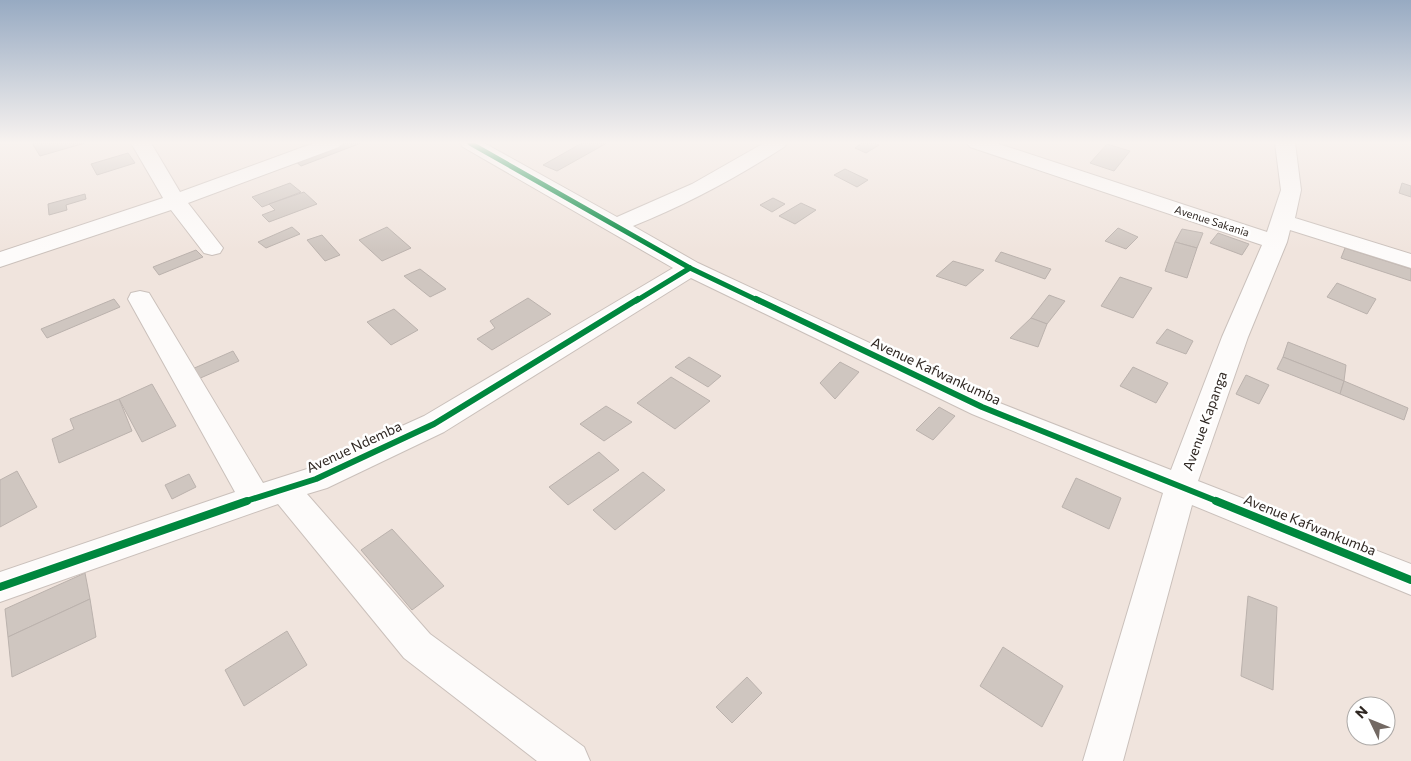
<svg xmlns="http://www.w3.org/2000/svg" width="1411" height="761" viewBox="0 0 1411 761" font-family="Commissioner,sans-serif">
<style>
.building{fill:#cfc6c0;stroke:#bbb2ad}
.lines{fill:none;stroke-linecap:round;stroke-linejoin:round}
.minor-casing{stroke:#cac0bb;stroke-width:2}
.minor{fill:#fdfbfa;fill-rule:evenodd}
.cycleway-far2-casing{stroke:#fff;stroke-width:8}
.cycleway-far1-casing{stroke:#fff;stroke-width:9}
.cycleway-casing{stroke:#fff;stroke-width:11}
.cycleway-far2{stroke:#00873e;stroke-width:5}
.cycleway-far1{stroke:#00873e;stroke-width:6}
.cycleway{stroke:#00873e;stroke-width:8}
.labels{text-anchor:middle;stroke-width:5;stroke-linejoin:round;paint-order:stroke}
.far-street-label{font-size:11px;fill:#2f2722;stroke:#fff}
.street-label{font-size:14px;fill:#2f2722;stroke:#fff}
</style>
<rect width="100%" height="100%" fill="#f0e4dd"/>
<g class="building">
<path d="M32,143H85L40,156Z"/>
<path d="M340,143H361L301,166L294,160Z"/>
<path d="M582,143H607L557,171L543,165Z"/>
<path d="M862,143H875L879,145L866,153L855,148Z"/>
<path d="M1107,144L1130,151L1114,171L1090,163Z"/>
<path d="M128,153L135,163L97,175L91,164Z"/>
<path d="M845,169L868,180L857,187L834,175Z"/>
<path d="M290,183L301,192L262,207L252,197Z"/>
<path d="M1402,183L1411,186V197L1399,193Z"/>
<path d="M304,192L317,204L269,222L262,215L275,210L269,204Z"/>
<path d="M85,194L86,199L66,205L67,210L49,215L48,204Z"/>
<path d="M773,198L785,204L772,212L760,205Z"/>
<path d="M801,203L816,210L795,224L779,216Z"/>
<path d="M292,227L300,234L266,248L258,242Z"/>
<path d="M387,227L411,248L382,261L359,240Z"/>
<path d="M1118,228L1138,237L1126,249L1105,241Z"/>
<path d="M1182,229L1203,233L1197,248L1175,242Z"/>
<path d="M1218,233L1249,244L1242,255L1210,243Z"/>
<path d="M322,235L340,255L325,261L307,240Z"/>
<path d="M1175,242L1197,248L1187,278L1165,271Z"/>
<path d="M1345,248L1411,269V281L1341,258Z"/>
<path d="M196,250L203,257L159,275L153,267Z"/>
<path d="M1001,252L1051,269L1045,279L995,261Z"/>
<path d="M953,261L984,270L966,286L936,276Z"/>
<path d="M420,269L446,289L430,297L404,276Z"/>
<path d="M1120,277L1152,288L1133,318L1101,306Z"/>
<path d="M1337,283L1376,299L1367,314L1327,297Z"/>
<path d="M1049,295L1065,301L1047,324L1031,318Z"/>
<path d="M528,298L551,314L492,350L477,339L495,328L490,321Z"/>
<path d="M114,299L120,307L47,338L41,329Z"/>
<path d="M394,309L418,330L391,345L367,322Z"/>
<path d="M1031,318L1047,324L1038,347L1010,338Z"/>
<path d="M1167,329L1193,341L1186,354L1156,343Z"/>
<path d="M1288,342L1346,365L1344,381L1283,357Z"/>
<path d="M233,351L239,361L196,380L190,370Z"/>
<path d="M689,357L721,376L708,387L675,367Z"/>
<path d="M1283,357L1344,381L1340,394L1277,369Z"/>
<path d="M840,362L859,372L835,399L820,383Z"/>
<path d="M1133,367L1168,383L1156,403L1120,386Z"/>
<path d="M1246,375L1269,385L1259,404L1236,394Z"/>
<path d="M671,377L710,401L675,429L637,403Z"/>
<path d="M1344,381L1408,408L1404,420L1340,394Z"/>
<path d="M152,384L176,426L142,442L119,399Z"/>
<path d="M119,399L132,431L59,463L52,439L74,429L70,419Z"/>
<path d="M606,406L632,422L604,441L580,424Z"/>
<path d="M939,407L955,416L933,440L916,430Z"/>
<path d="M599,452L619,470L568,505L549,487Z"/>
<path d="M17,471L37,507L0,527V480Z"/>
<path d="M643,472L665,490L615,530L593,510Z"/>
<path d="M189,474L196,487L172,499L165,485Z"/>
<path d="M1076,478L1121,498L1109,529L1062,507Z"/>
<path d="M392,529L444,586L412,610L361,550Z"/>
<path d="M85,573L90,599L8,637L5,609Z"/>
<path d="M1248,596L1277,607L1273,690L1241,676Z"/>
<path d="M90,599L96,637L12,677L8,637Z"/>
<path d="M287,631L307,665L244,706L225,670Z"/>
<path d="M1003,647L1063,686L1042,727L980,686Z"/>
<path d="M747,677L762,693L732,723L716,707Z"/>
</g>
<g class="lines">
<defs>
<g id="minor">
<path d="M131,143H151L180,192L314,143H342L339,147L188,203L223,248L220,253L212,255L204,253L171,210L0,267V252L163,198Z"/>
<path d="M460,143H484L617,217L692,184L764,143H787L784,147C736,178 686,205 633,226L698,263L992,400L1171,470L1222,337L1262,245L970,147L967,143H996L1267,232L1281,190L1275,143H1295L1301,190L1295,218L1411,254V268L1290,230L1287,242L1248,337L1198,481L1411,564V595L1192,505L1123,761H1083L1163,493L972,414L691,278L444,432L327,488L307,494L430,634L584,747L590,761H537L404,658L278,504L0,602V572L235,492L128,299L131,293L140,291L149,293L263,483L307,469L424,416L673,268L463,147Z"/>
</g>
</defs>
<use href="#minor" class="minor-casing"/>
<use href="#minor" class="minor"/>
<defs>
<g id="cycleway-far2">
<path d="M470,143L690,268L759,301"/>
<path d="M636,301L690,268"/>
</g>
<g id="cycleway-far1">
<path d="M756,299L982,407L1219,502"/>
<path d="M243,502L316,479L434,424L638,299"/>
</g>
<g id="cycleway">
<path d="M1216,501L1411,580"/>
<path d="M0,587L247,501"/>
</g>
</defs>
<use href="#cycleway-far2" class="cycleway-far2-casing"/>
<use href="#cycleway-far1" class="cycleway-far1-casing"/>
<use href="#cycleway" class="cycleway-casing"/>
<use href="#cycleway-far2" class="cycleway-far2"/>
<use href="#cycleway-far1" class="cycleway-far1"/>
<use href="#cycleway" class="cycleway"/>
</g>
<linearGradient id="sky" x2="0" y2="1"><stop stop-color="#97aac2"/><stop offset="0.57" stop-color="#f8f3f0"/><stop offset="1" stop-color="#f8f3f0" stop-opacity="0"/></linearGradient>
<rect width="1411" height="250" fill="url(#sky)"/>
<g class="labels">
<g class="far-street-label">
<text transform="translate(1212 221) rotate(18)" y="4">Avenue Sakania</text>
</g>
<g class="street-label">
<text transform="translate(936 371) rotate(25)" y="5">Avenue Kafwankumba</text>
<text transform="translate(1205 421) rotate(-70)" y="5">Avenue Kapanga</text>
<text transform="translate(354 447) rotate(-25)" y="5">Avenue Ndemba</text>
<text transform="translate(1310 525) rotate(22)" y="5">Avenue Kafwankumba</text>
</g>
</g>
<g transform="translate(1371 721) rotate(313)"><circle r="24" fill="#ffffff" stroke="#aca9a7"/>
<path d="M0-4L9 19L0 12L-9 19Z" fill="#736963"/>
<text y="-8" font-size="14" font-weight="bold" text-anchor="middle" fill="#2f2722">N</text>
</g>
</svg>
